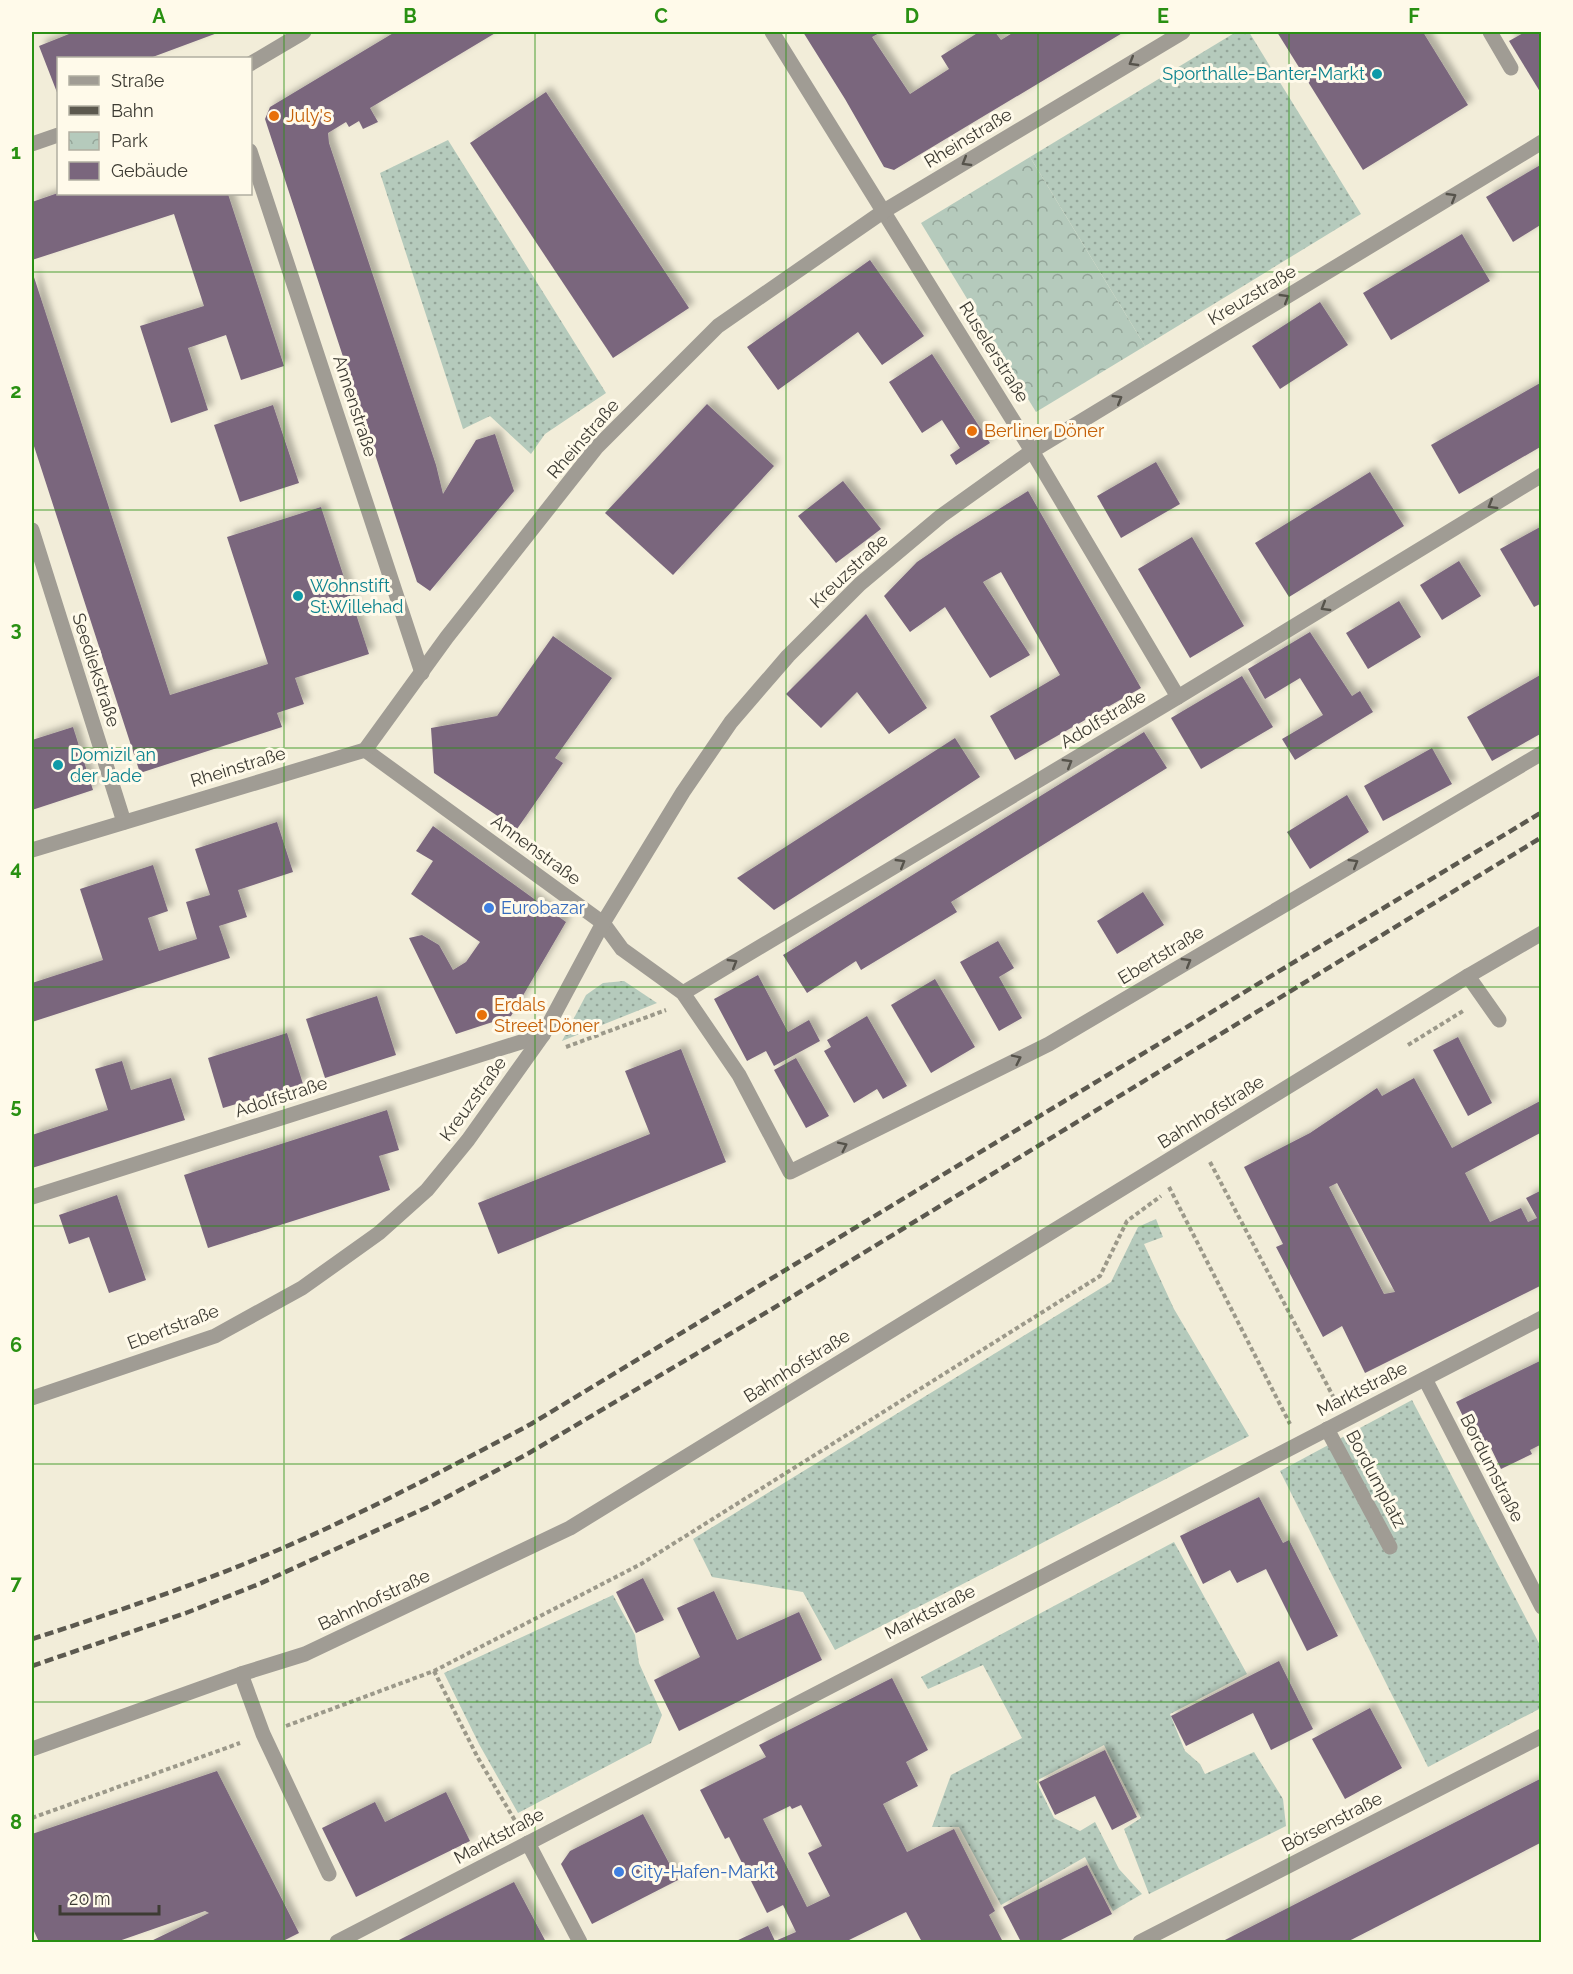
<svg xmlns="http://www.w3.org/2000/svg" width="1573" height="1974" viewBox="0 0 1573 1974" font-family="Raleway,sans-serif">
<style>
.grass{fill:url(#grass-dots)}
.park{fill:url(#park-crowns)}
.building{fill:#7a667d;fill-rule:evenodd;filter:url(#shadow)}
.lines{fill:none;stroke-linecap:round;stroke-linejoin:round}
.path{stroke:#9c998a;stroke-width:4;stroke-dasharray:4.5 3;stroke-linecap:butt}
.minor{stroke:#a09c94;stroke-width:15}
.rail{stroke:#5c594f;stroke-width:4.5;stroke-dasharray:9 4.5;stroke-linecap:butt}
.oneway{stroke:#56534b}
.grid{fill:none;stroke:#299012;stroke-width:1.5;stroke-opacity:0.55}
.culture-dot{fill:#0f9aa8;stroke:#fffaea;stroke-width:2}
.food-dot{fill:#e8710a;stroke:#fffaea;stroke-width:2}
.shop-dot{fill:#3f7fe0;stroke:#fffaea;stroke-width:2}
.labels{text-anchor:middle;stroke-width:6;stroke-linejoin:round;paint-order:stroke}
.culture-label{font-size:18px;fill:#0d838f;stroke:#fffaea;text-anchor:start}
.food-label{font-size:18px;fill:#c56008;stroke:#fffaea;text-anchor:start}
.street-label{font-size:18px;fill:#3d3b33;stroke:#fffaea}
.shop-label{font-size:18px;fill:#366cbe;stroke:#fffaea;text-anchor:start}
.neatline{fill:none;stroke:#299012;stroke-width:2}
.grid-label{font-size:20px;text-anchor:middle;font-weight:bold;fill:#299012}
</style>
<defs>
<pattern id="grass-dots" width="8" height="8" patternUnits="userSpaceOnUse" patternTransform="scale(1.5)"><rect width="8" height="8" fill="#b5cabc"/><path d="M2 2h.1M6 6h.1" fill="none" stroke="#94a599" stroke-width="1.8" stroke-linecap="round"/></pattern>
<pattern id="park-crowns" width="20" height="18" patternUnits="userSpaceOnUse" patternTransform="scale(1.5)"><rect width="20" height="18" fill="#b5cabc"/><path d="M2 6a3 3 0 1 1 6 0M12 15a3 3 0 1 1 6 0" fill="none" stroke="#94a599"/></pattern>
<filter id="shadow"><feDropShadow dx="5.5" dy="-5.5" stdDeviation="3" flood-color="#0004"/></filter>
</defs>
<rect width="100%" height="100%" fill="#f2edd9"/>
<g class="grass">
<path d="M1236,32H1249L1361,214L1145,346L1030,157Z"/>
<path d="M448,140L606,393L545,434L531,454L490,416L463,429L380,173Z"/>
<path d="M624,981L657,1003L562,1041L586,995L603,983Z"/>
<path d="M1156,1219L1163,1237L1144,1244L1174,1309L1249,1436L835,1650L803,1592L712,1577L693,1539L1111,1282L1138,1227Z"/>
<path d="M1412,1400L1541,1647V1708L1428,1767L1280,1471Z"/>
<path d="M1174,1542L1247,1674L1170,1714L1185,1751L1200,1764L1205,1774L1254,1752L1283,1799L1286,1826L1149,1894L1124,1829L1141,1818L1104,1745L1036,1781L1054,1818L1080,1831L1095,1822L1119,1869L1142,1894L1113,1911L1085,1857L1001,1905L959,1827H932L951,1775L1022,1738L983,1665L928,1689L921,1677Z"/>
<path d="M613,1595L635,1635L639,1663L662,1715L651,1743L518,1813L479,1744L444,1673Z"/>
</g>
<path class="park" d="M1030,157L1145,346L1036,412L921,223Z"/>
<g class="building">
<path d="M74,32H220L150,58H58V95L39,46Z"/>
<path d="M395,32H497L370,108L378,122L363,129L359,121L349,127L346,122L328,133L329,143L436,465L443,494L476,440L495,434L514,491L430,591L417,582L265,119L270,107Z"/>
<path d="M803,32H881L872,37L910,94L949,69L941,56L979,32H995L1001,40L1014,32H1124L894,170L884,167L845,99Z"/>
<path d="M1277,32H1423L1468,105L1363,170Z"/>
<path d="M1525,32H1542V95L1509,41Z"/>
<path d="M546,92L689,308L613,358L470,143Z"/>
<path d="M1542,164V224L1513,242L1486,197Z"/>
<path d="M58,193L228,194L284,366L241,380L226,335L188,348L208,410L171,423L140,326L204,306L174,214L32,260V202Z"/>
<path d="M1462,234L1490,281L1391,340L1363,293Z"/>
<path d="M870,260L924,336L882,365L858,332L778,390L747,347Z"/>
<path d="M32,271L170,695L268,664L227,537L321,507L369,654L295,678L304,704L277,713L282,727L140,773L32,440Z"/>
<path d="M1320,302L1348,345L1280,389L1252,346Z"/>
<path d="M932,354L990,443L956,465L950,455L960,448L942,420L922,433L889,382Z"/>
<path d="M1542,382V446L1459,494L1431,445Z"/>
<path d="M707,404L774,466L673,575L605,513Z"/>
<path d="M273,405L299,483L240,502L214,425Z"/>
<path d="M1156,462L1180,504L1121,538L1097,496Z"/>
<path d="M1370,472L1404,526L1289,597L1255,543Z"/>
<path d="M843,481L881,529L836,563L798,516Z"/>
<path d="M1028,491L1141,688L1015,760L990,716L1060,675L1001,572L983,582L1030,655L990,678L945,607L910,632L884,596L917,562L954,537Z"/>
<path d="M1542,526V603L1534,607L1500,549Z"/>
<path d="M1192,537L1244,626L1190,658L1138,569Z"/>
<path d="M1459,561L1481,596L1442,620L1420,585Z"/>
<path d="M1399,601L1421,637L1368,669L1346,633Z"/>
<path d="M866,614L927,708L889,734L857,692L821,728L786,694Z"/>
<path d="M1310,632L1352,696L1360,691L1373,712L1295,760L1282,739L1323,715L1300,678L1265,699L1248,669Z"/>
<path d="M553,636L612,678L555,758L563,763L517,829L434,773L431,728L497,716Z"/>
<path d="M1542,674V733L1492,761L1467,717Z"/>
<path d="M1242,676L1273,727L1201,769L1171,718Z"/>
<path d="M73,727L93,790L32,810V740Z"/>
<path d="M1144,732L1167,768L951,902L957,912L861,970L856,961L807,993L783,955Z"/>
<path d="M955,738L980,777L843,866L774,910L737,878Z"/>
<path d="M1432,748L1452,784L1383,821L1364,786Z"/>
<path d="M1347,795L1369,832L1310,869L1287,832Z"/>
<path d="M277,822L293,872L238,890L247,917L219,926L230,958L32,1022V983L103,960L80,889L153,865L168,911L148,918L159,951L197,939L186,902L210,895L195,849Z"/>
<path d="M433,826L566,922L511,1016L456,1034L409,938L422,935L439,945L453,970L466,962L480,942L411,894L433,861L416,851Z"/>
<path d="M1143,892L1164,925L1117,954L1097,921Z"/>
<path d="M998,941L1014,968L999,977L1022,1018L999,1031L960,962Z"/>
<path d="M758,975L788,1032L809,1020L820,1041L774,1066L766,1051L747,1061L714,999Z"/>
<path d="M935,979L975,1047L931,1073L891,1005Z"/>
<path d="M377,996L396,1055L325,1078L306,1019Z"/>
<path d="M867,1016L907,1086L883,1099L877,1089L854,1103L824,1051L831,1047L827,1040Z"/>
<path d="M287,1033L303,1084L223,1108L208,1058Z"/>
<path d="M1458,1037L1492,1103L1468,1116L1433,1050Z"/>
<path d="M681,1049L726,1162L498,1254L478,1203L650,1134L625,1071Z"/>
<path d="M796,1058L829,1116L806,1128L774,1070Z"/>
<path d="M122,1061L131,1090L171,1078L185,1120L32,1168V1135L108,1110L95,1069Z"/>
<path d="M1414,1078L1452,1148L1542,1100V1132L1465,1173L1490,1222L1521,1208L1528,1222L1537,1218L1526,1198L1542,1190V1285L1365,1373L1342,1326L1323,1337L1276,1247L1283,1244L1244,1167L1310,1133L1377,1088L1382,1096ZM1337,1183L1395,1292L1384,1294L1329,1187Z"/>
<path d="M387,1110L399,1150L379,1156L390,1190L208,1248L184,1175Z"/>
<path d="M117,1195L146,1280L109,1293L89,1237L69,1244L59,1215Z"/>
<path d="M1542,1360V1444L1530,1450L1532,1454L1501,1469L1487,1440L1477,1445L1456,1402Z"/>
<path d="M1259,1497L1283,1543L1289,1540L1338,1636L1307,1651L1266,1569L1237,1583L1230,1570L1203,1584L1180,1536Z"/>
<path d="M643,1578L664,1620L636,1633L616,1592Z"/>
<path d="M714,1591L737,1640L799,1612L822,1660L679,1731L654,1680L700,1657L677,1608Z"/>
<path d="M1279,1661L1313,1729L1271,1750L1253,1713L1186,1746L1171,1716Z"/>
<path d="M892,1678L928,1750L906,1762L918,1786L883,1804L907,1852L954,1829L995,1911L989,1915L1003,1942H922L906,1912L845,1942H734L768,1926L775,1941L796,1932L783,1905L767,1913L729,1837L725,1839L700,1790L766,1757L759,1745ZM801,1805L822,1846L808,1853L830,1896L807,1907L763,1819L790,1806L792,1809Z"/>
<path d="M1370,1708L1402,1768L1345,1799L1312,1739Z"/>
<path d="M1105,1750L1137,1817L1112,1830L1095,1796L1055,1815L1039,1782Z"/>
<path d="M217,1771L299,1933L281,1942H149L209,1913L205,1911L116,1942H39L32,1927V1834Z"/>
<path d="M1542,1778V1842L1347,1942H1221Z"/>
<path d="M446,1792L470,1841L356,1897L322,1828L375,1802L385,1822Z"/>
<path d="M643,1814L678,1880L592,1924L561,1864L570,1851Z"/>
<path d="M1087,1865L1112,1914L1057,1942H1021L1003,1907Z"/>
<path d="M514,1882L546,1942H395L444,1917Z"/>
</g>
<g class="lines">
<g class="path">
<path d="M1408,1045L1463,1011"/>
<path d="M566,1047L666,1010"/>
<path d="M1210,1162L1335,1400"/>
<path d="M1169,1187L1290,1424"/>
<path d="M434,1671L478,1758L517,1824"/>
<path d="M286,1726L434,1671L641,1564L1100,1276L1127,1221L1161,1196"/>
<path d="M32,1818L240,1743"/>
</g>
<g class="minor">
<path d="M772,32L1032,451L1178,697"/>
<path d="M1490,32L1511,68"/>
<path d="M250,64L304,32"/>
<path d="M32,144L58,135"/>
<path d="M250,151L422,673"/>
<path d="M32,530L124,822"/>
<path d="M365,750L603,923L622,949L683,993L739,1075L790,1172L1049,1044L1542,753"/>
<path d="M32,850L365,750L447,637L596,448L718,326L884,211L1183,32"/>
<path d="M1468,976L1499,1020"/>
<path d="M683,993L1178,697L1542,475"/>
<path d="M32,1197L543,1035"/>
<path d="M1425,1379L1542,1607"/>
<path d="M32,1398L215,1336L302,1288L379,1233L427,1190L468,1140L543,1035L603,923L683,792L731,722L788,656L860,584L941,516L1032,451L1542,142"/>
<path d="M1327,1429L1390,1547"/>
<path d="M241,1674L263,1734L329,1874"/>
<path d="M32,1749L241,1674L305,1654L570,1528L1468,976L1542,933"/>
<path d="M528,1843L580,1942"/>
<path d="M337,1942L1542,1318"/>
<path d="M1140,1942L1542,1736"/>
</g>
<g class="rail">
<path d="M32,1639C129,1608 227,1574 321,1531C392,1498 462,1461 531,1424L1542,812"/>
<path d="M32,1666L186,1613L259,1584L432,1505L529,1453L772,1309L1542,837"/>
</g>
</g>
<defs><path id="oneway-chevron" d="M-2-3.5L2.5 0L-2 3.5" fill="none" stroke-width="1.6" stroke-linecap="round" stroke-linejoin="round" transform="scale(1.5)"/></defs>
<g class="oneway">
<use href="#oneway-chevron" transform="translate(1133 62) rotate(149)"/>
<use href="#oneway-chevron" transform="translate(966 162) rotate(149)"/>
<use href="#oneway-chevron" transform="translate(1452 197) rotate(-31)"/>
<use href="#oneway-chevron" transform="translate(1285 298) rotate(-31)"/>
<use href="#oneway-chevron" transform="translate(1118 399) rotate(-31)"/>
<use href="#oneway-chevron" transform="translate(1492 505) rotate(149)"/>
<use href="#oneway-chevron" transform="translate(1325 607) rotate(149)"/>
<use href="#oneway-chevron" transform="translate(1068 763) rotate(-31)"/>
<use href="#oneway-chevron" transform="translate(901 863) rotate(-31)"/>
<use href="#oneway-chevron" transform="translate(1354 863) rotate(-31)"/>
<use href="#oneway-chevron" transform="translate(1187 962) rotate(-31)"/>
<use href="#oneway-chevron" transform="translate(733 963) rotate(-31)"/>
<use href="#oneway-chevron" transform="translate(1017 1059) rotate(-26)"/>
<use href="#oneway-chevron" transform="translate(843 1146) rotate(-26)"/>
</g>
<path class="grid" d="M284,32V1942M535,32V1942M786,32V1942M1038,32V1942M1289,32V1942M32,272H1542M32,510H1542M32,748H1542M32,987H1542M32,1226H1542M32,1464H1542M32,1702H1542"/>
<g class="culture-dot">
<circle cx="1377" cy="74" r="6"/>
<circle cx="298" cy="596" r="6"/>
<circle cx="58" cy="765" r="6"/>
</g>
<g class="food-dot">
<circle cx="274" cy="116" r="6"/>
<circle cx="972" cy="431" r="6"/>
<circle cx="482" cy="1015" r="6"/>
</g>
<g class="shop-dot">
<circle cx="489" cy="908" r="6"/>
<circle cx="619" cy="1872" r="6"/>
</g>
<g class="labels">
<g class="culture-label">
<text x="1365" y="80" text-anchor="end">Sporthalle-Banter-Markt</text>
<text x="310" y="592">Wohnstift<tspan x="310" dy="21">St.Willehad</tspan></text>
<text x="70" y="761">Domizil an<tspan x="70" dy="21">der Jade</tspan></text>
</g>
<g class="food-label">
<text x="286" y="122">July's</text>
<text x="984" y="437">Berliner Döner</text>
<text x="494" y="1011">Erdals<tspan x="494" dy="21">Street Döner</tspan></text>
</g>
<g class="street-label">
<text transform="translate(968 138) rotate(-31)" y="6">Rheinstraße</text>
<text transform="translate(1252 295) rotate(-31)" y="6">Kreuzstraße</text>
<text transform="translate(994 352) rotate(58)" y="6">Ruselerstraße</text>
<text transform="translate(355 406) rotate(72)" y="6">Annenstraße</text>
<text transform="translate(583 439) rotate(-49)" y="6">Rheinstraße</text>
<text transform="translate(849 571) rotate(-43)" y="6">Kreuzstraße</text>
<text transform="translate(96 670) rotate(72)" y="6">Seediekstraße</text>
<text transform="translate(1103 719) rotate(-31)" y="6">Adolfstraße</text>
<text transform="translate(238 767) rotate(-17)" y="6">Rheinstraße</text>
<text transform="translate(536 850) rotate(36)" y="6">Annenstraße</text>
<text transform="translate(1161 955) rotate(-31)" y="6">Ebertstraße</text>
<text transform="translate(281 1097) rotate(-18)" y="6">Adolfstraße</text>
<text transform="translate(473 1099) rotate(-54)" y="6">Kreuzstraße</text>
<text transform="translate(1211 1112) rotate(-32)" y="6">Bahnhofstraße</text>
<text transform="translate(173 1327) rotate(-21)" y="6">Ebertstraße</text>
<text transform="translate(797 1366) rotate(-32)" y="6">Bahnhofstraße</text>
<text transform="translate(1362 1389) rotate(-27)" y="6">Marktstraße</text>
<text transform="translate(1492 1468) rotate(63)" y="6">Bordumstraße</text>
<text transform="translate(1376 1479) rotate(62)" y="6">Bordumplatz</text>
<text transform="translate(374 1600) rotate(-25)" y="6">Bahnhofstraße</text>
<text transform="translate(930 1612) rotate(-27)" y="6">Marktstraße</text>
<text transform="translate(1332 1822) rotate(-27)" y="6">Börsenstraße</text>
<text transform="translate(499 1836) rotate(-28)" y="6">Marktstraße</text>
</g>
<g class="shop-label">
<text x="501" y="914">Eurobazar</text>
<text x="631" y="1878">City-Hafen-Markt</text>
</g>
</g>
<rect width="1573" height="1974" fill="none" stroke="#fffaea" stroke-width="66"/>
<rect x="57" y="57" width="195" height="138" fill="#fffaea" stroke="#b1aea1" stroke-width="1.5"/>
<rect x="69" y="76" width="30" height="9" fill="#a09c94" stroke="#b1aea1" stroke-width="1.5"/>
<text x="111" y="87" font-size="18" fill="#3d3b33">Straße</text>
<rect x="69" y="106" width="30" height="9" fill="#5c594f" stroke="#b1aea1" stroke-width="1.5"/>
<text x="111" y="117" font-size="18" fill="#3d3b33">Bahn</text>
<rect x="69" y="132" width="30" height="18" fill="url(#park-crowns)" stroke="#b1aea1" stroke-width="1.5"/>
<text x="111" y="147" font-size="18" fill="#3d3b33">Park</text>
<rect x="69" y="162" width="30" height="18" fill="#7a667d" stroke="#b1aea1" stroke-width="1.5"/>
<text x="111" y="177" font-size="18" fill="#3d3b33">Gebäude</text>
<path d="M60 1905v9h99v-9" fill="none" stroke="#3d3b33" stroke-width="3"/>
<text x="69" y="1905" font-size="18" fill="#3d3b33" stroke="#fffaea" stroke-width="4.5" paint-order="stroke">20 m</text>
<rect x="33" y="33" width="1507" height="1908" class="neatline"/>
<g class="grid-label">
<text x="159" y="23">A</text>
<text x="410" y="23">B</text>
<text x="661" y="23">C</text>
<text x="912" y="23">D</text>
<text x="1163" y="23">E</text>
<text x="1414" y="23">F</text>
<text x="16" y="159">1</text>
<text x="16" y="398">2</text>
<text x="16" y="636">3</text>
<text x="16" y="875">4</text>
<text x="16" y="1113">5</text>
<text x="16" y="1352">6</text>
<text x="16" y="1590">7</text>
<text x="16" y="1829">8</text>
</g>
</svg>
